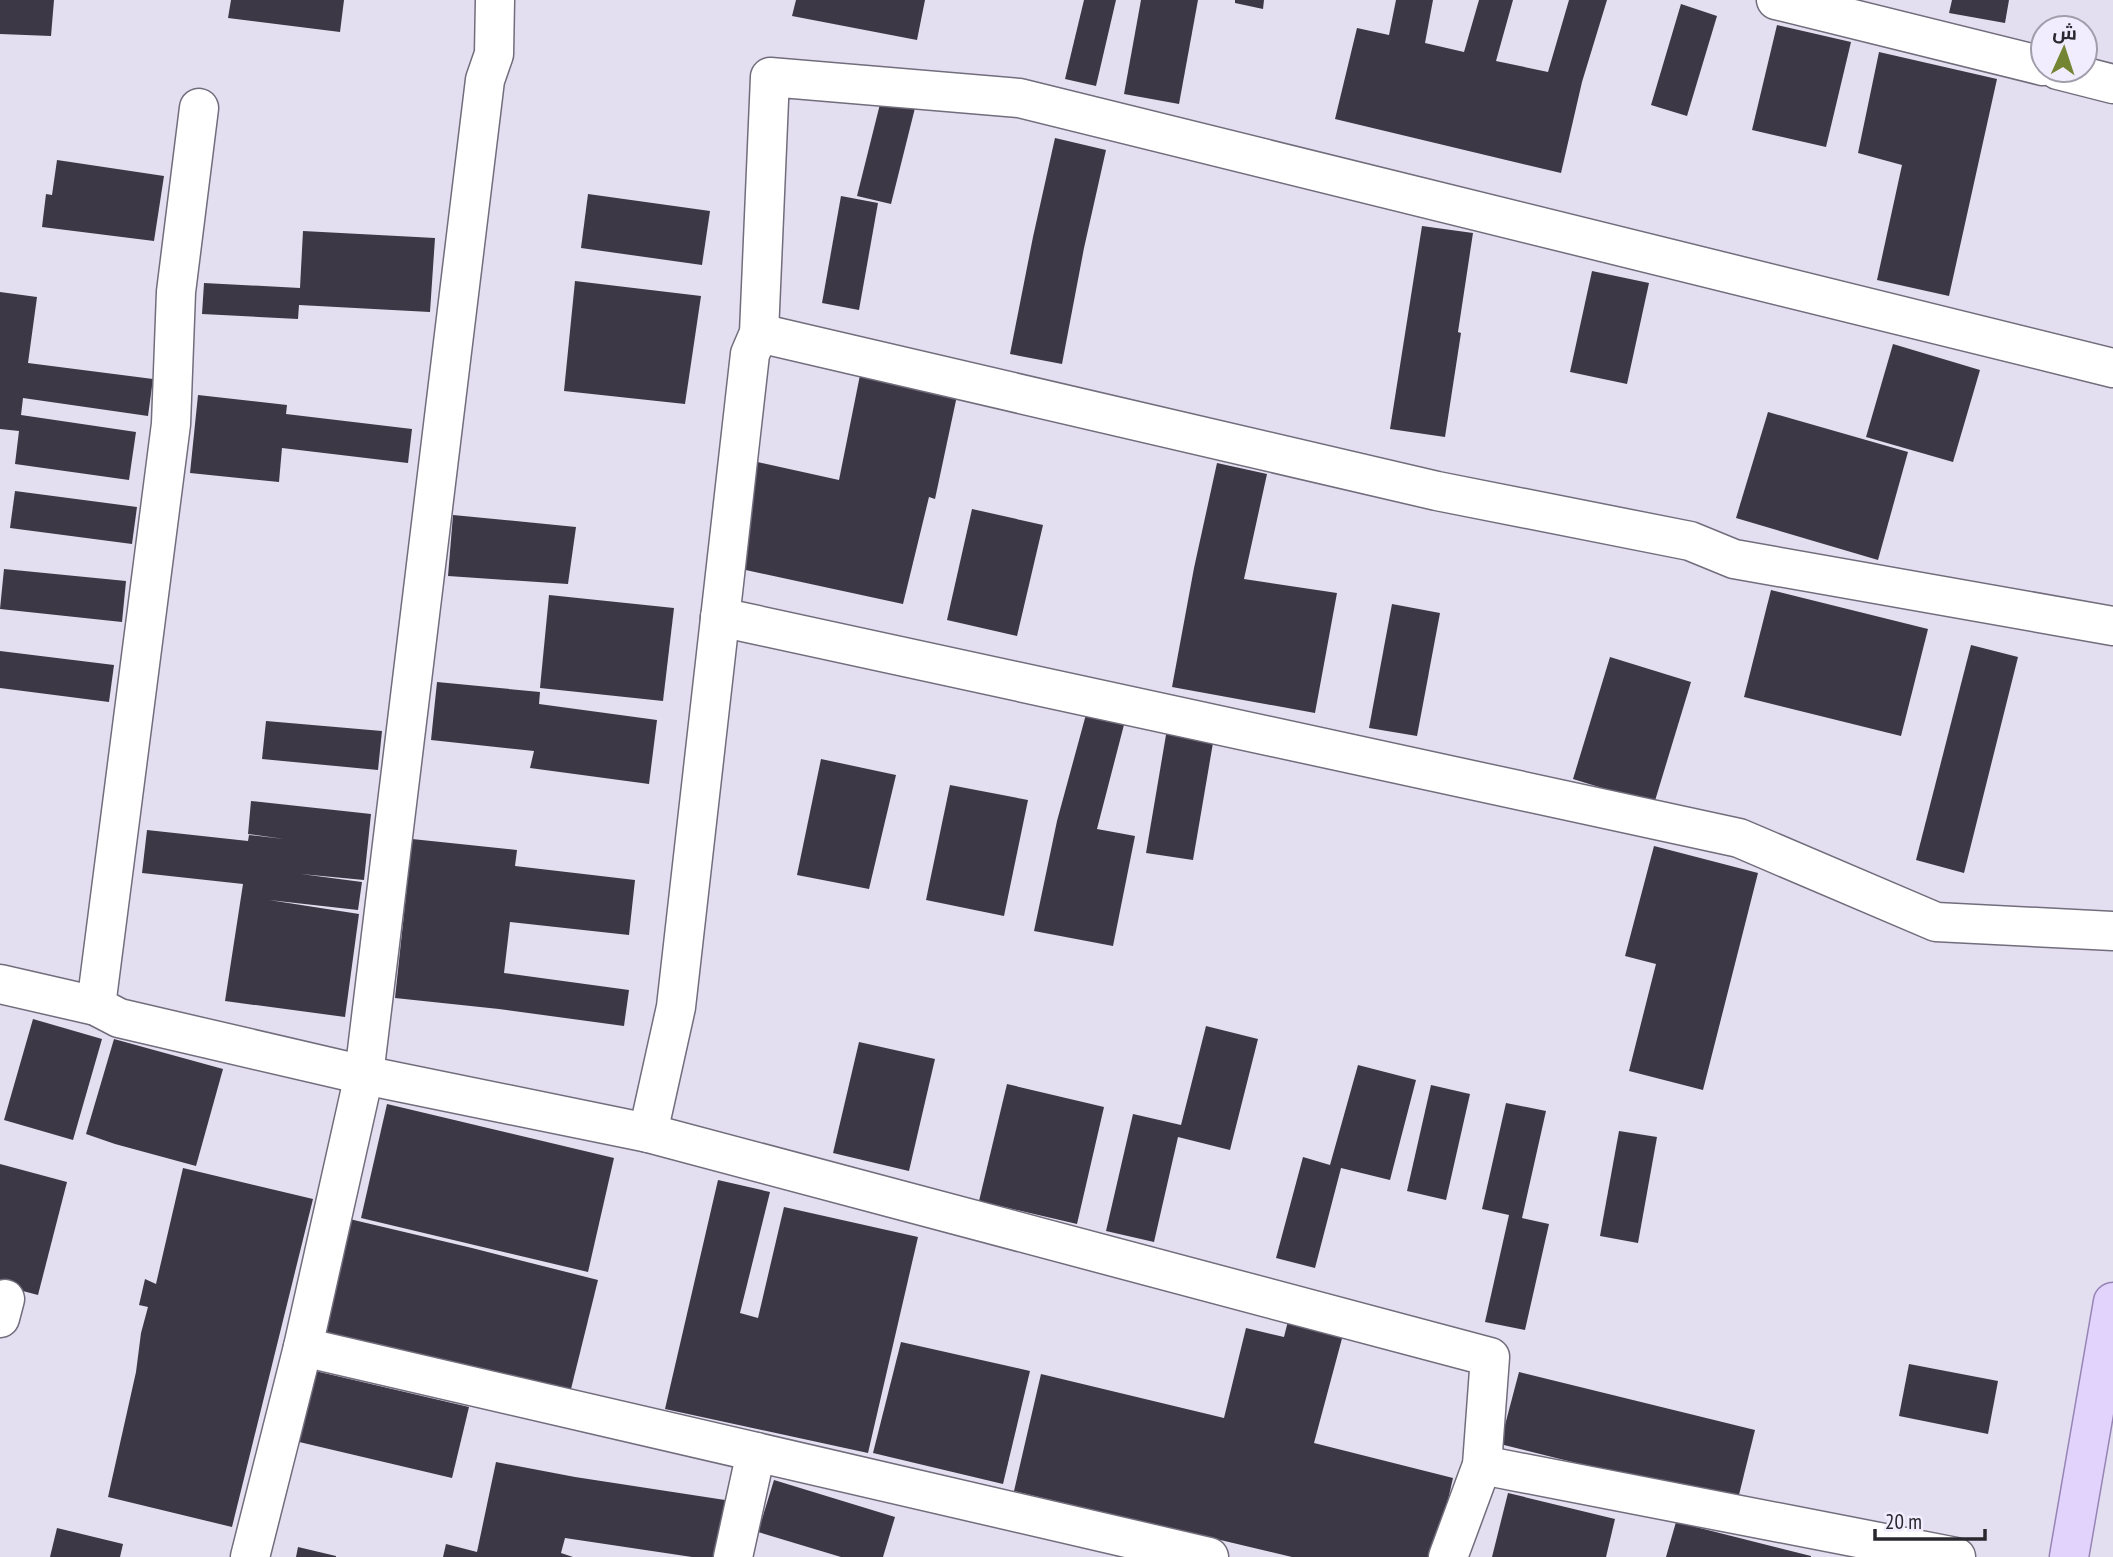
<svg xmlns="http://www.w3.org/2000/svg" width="2113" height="1557" viewBox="0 0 2113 1557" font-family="'PT Sans Narrow',Cairo,sans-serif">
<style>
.building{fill:#3d3846}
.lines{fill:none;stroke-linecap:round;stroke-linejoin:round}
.minor-casing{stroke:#716d7c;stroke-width:41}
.major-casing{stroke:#9584b4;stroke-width:41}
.minor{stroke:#fff;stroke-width:38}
.major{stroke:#e2d3fd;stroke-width:38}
</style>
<rect width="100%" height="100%" fill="#e4dff0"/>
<g class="building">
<path d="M0,0H54L51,36L0,34Z"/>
<path d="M231,0H344L340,32L228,18Z"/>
<path d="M796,0H925L917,40L792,16Z"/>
<path d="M1084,0H1116L1096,86L1065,79Z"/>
<path d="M1141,0H1198L1179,104L1124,94Z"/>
<path d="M1235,0H1264L1263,9L1235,3Z"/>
<path d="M1396,0H1433L1425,43L1464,52L1479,0H1513L1496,61L1548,72L1569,0H1607L1582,82L1561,173L1335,119L1357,28L1389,35Z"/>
<path d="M1952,0H2009L2005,23L1949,13Z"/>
<path d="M1681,4L1717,16L1687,116L1651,105Z"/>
<path d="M1777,25L1851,42L1826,147L1752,130Z"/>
<path d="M1879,52L1997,79L1949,296L1877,280L1902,165L1858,153Z"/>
<path d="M882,96L916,104L891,204L857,196Z"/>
<path d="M1055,138L1106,150L1084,248L1062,364L1010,354L1033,237Z"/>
<path d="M57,160L164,176L154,241L42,227L46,194L52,195Z"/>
<path d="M588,194L710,211L702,265L581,248Z"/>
<path d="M841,196L878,203L859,310L822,303Z"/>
<path d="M1422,226L1473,233L1458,332L1461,333L1445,437L1390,429Z"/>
<path d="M303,231L435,238L430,312L299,305L298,319L202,314L204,283L300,288Z"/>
<path d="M1592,271L1649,283L1627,384L1570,372Z"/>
<path d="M575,281L701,296L685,404L564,391Z"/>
<path d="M0,292L37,297L28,363L153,379L148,416L23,398L21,415L136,432L129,480L15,464L19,431L0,429Z"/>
<path d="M1893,344L1980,370L1953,462L1866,437Z"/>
<path d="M861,370L958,391L935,499L929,497L903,604L732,567L753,461L839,480Z"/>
<path d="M198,395L287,405L286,414L412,429L408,463L282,448L279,482L190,473Z"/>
<path d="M1768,412L1908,452L1878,560L1736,518Z"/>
<path d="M1217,463L1267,474L1244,579L1337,593L1315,713L1172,687L1194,568Z"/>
<path d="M15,491L137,507L132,544L10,528Z"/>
<path d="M972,509L1043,525L1017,636L947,620Z"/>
<path d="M453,515L576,527L568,584L448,576Z"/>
<path d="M4,569L126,581L122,622L0,609Z"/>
<path d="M1771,590L1928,629L1901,736L1744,697Z"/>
<path d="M549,595L674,608L663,701L540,688Z"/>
<path d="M1392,604L1440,613L1417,736L1369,728Z"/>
<path d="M1971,645L2018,657L1964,873L1916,860Z"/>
<path d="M0,651L114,665L109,702L0,688Z"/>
<path d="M1610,657L1691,682L1654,804L1573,779Z"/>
<path d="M437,682L540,692L539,704L657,720L649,784L530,768L534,751L431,740Z"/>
<path d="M1088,707L1126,717L1097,829L1135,836L1113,946L1034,931L1057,821Z"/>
<path d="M266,721L382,731L378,770L262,759Z"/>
<path d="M1167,729L1214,737L1193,860L1146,853Z"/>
<path d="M821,759L896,775L869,889L797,875Z"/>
<path d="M950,785L1028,800L1004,916L926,900Z"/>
<path d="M251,801L371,814L364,880L301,874L362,882L358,910L269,900L359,914L345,1017L225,1001L243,884L142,873L147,830L248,841L249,835L284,839L248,834Z"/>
<path d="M412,839L517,850L515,866L635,880L629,935L510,922L504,973L629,990L624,1026L499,1009L395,998Z"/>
<path d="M1654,846L1758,873L1703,1090L1629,1071L1656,964L1625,956Z"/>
<path d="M33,1019L102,1039L73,1140L4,1120Z"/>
<path d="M1206,1026L1258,1039L1230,1150L1178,1137L1154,1242L1106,1231L1133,1114L1181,1125Z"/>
<path d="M114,1039L223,1069L196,1166L115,1144L86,1134Z"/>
<path d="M859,1042L935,1059L909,1171L833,1153Z"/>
<path d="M1358,1065L1416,1080L1390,1180L1341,1168L1315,1268L1276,1258L1303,1157L1330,1165Z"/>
<path d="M1007,1084L1104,1107L1077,1224L979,1201Z"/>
<path d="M1431,1085L1470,1094L1446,1200L1407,1191Z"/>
<path d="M1506,1103L1546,1111L1522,1218L1549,1224L1525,1330L1485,1322L1509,1215L1482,1209Z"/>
<path d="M387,1104L614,1158L588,1272L361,1218Z"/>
<path d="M1619,1131L1657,1137L1638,1243L1600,1236Z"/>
<path d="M0,1164L67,1182L38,1295L0,1285Z"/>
<path d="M183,1168L313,1199L232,1527L108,1497L136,1372L141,1333L148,1307L139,1305L145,1279L156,1284Z"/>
<path d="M718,1180L770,1192L740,1313L758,1318L784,1207L918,1237L868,1453L665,1409Z"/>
<path d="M341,1217L472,1248L598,1280L570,1393L313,1331Z"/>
<path d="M1289,1317L1344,1331L1314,1443L1453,1478L1435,1557H1292L1014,1491L1041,1374L1224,1418L1246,1328L1284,1337Z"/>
<path d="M901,1342L1030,1371L1003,1484L873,1453Z"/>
<path d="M1909,1364L1998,1381L1988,1434L1899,1416Z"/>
<path d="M311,1370L469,1407L452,1478L295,1441Z"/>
<path d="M1519,1372L1755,1430L1737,1503L1500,1444Z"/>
<path d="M496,1462L575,1477L725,1500L717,1557H692L565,1538L561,1553L573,1557H443L446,1544L477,1552Z"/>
<path d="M774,1480L895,1517L883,1557H841L758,1532Z"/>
<path d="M1508,1493L1615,1519L1606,1557H1492Z"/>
<path d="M1676,1522L1811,1556V1557H1666Z"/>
<path d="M57,1528L123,1544L120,1557H50Z"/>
<path d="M298,1547L336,1556V1557H296Z"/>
</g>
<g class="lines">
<defs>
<g id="minor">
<path d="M1776,0L2043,66"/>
<path d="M2058,70L2113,84"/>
<path d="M759,333L1437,491L1690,541L1734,559L2113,626"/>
<path d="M720,617L1739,838L1936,922L2113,931"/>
<path d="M0,984L96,1006L119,1018L364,1075L648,1133L1490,1357L1482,1465L1448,1557"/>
<path d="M96,1006L171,424L176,292L199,108"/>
<path d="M648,1133L676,1007L750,354L759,333L770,77L1019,98L2113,368"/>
<path d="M0,1318L5,1299"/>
<path d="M303,1347L1209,1557"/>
<path d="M1482,1465L1956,1557"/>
<path d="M250,1557L303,1347L364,1075L485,80L494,54L495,0"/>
<path d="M733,1557L756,1452"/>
</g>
<path id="major" d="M2069,1557L2113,1302"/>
</defs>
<use href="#minor" class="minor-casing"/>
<use href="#major" class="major-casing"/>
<use href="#minor" class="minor"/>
<use href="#major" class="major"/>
</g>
<g transform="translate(2064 49) rotate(3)"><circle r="33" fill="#f1ecfe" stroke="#a19eab" stroke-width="2"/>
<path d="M0-5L12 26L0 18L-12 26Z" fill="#738433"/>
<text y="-10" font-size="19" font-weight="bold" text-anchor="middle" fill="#2a282f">ش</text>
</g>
<path d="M1875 1529v10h110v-10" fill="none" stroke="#2a282f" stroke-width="3.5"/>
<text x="1885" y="1529" font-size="21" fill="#2a282f" stroke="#f1ecfe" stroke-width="5" paint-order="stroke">20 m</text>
</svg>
